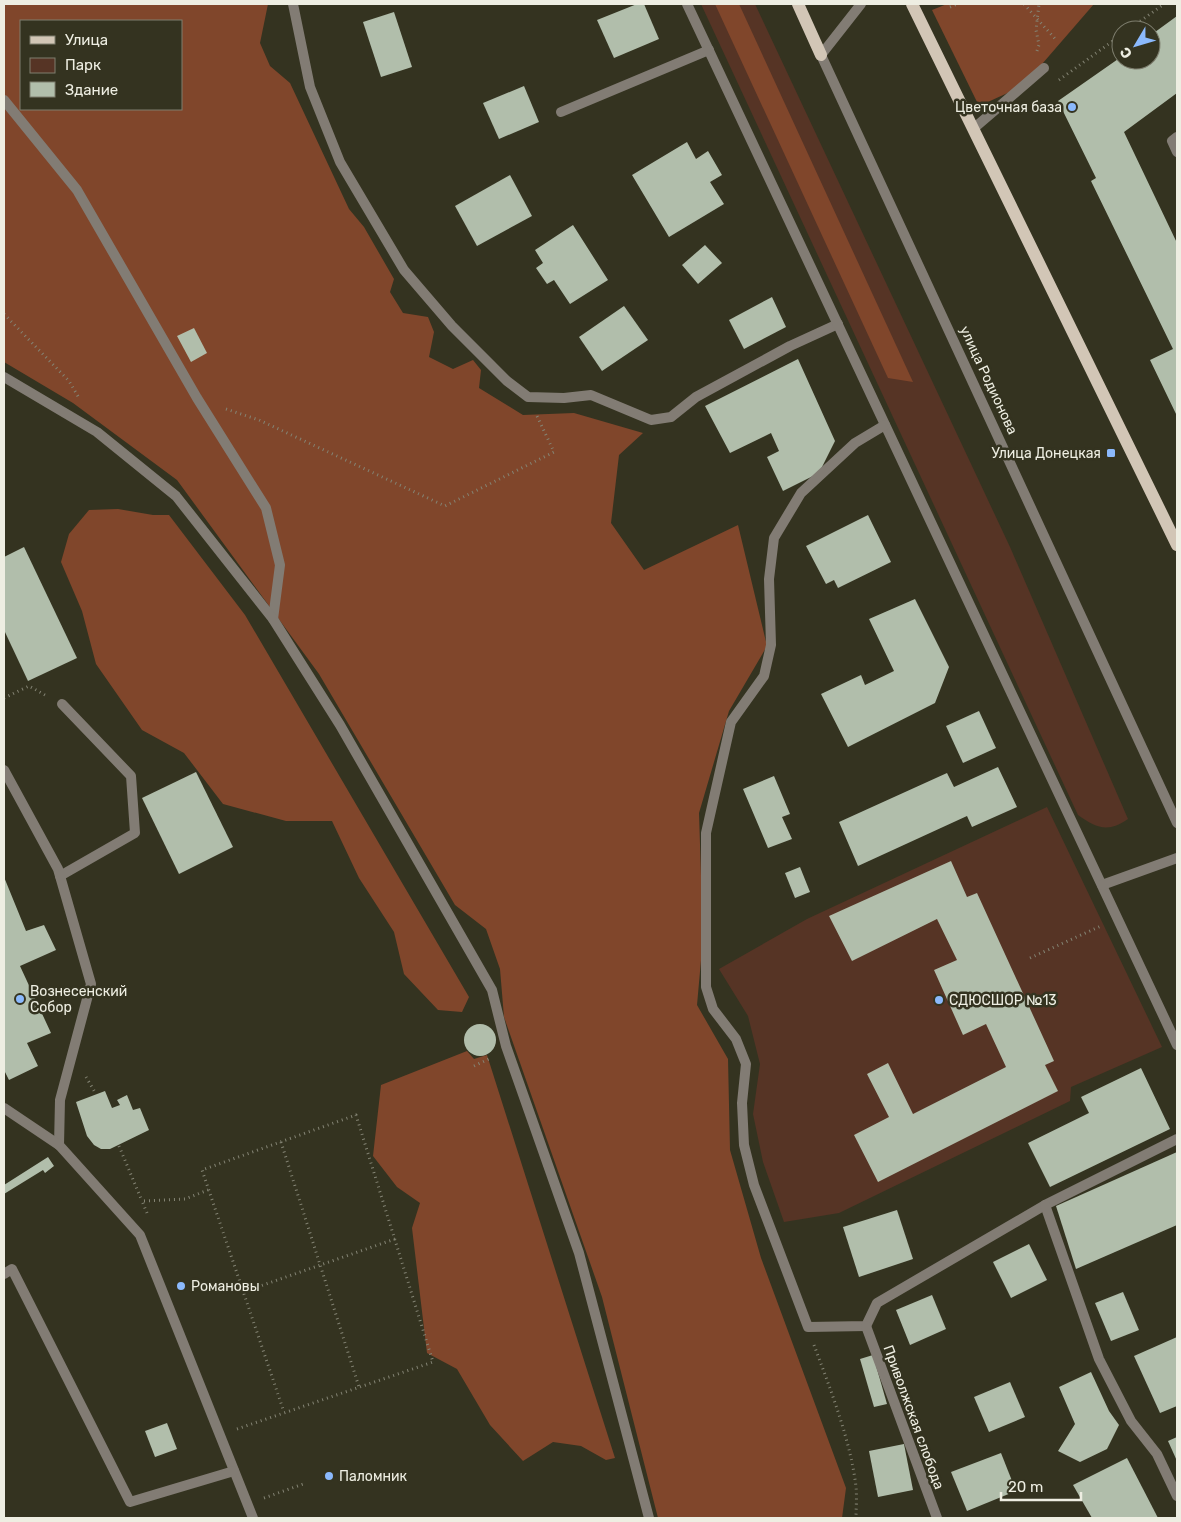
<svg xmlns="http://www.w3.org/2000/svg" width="1181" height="1522" viewBox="0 0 1181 1522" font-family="Rubik,sans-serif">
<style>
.green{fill:#563425}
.forest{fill:#80462b;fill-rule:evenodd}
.building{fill:#b1beab}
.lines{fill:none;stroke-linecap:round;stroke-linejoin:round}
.path{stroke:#848474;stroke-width:3;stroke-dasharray:1 4;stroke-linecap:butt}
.service{stroke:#827c74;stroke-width:10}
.minor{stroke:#827c74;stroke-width:10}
.primary{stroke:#d2c6b6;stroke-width:12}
.poi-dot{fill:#8bb9fc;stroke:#343320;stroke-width:2}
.labels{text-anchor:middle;stroke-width:5;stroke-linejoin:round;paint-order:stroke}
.poi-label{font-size:14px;fill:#eeeee2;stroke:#343320;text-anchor:start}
.street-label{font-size:14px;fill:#eeeee2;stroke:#343320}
</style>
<rect width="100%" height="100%" fill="#343320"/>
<g class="green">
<path d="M701,4H755L1010,547L1128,819C1108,833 1096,828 1078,815Z"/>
<path d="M1047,807L1162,1047L1071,1087L1070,1101L839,1213L784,1222L763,1162L753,1114L760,1064L748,1016L719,969L807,919Z"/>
</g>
<g class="forest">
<path d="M4,4H268L260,43L270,66L290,83L349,209L364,227L394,279L390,292L403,313L428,317L434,332L429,357L453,369L473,360L481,370L479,388L523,415L574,413L643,433L619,455L611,523L644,570L738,525L767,646L729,711L699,813L703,938L697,1005L728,1059L730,1150L761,1258L846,1488L842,1518H658L602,1297L504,1017L500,969L486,929L455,905L319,674L177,480L73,403L4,362ZM21,21H181V109H21Z"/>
<path d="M715,4H739L913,382L888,378Z"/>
<path d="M947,4H1094L1023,86L979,106L932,10Z"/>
<path d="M118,509L153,515H169L245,615L469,997L462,1012L438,1010L404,974L394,932L359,878L332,821H286L223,804L184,753L142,730L96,664L82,611L61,562L69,534L89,510Z"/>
<path d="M467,1051L474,1059L487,1055L615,1458L606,1460L581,1446L553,1442L523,1461L490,1425L457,1369L427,1353L412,1228L420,1203L397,1187L373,1156L381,1085Z"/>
</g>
<g class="building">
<path d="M637,4H644L659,39L614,58L597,20Z"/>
<path d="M394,12L412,67L381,77L363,22Z"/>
<path d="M1177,16V93L1124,132L1177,243V416L1150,360L1173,349L1091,181L1096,178L1058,101L1121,57V60H1151V35Z"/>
<path d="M524,86L539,122L499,139L483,103Z"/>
<path d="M687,142L696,159L708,151L722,175L710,182L724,204L669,237L632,175Z"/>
<path d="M510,175L532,216L477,246L455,206Z"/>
<path d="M573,225L608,280L570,304L554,280L547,284L536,268L543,263L535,250Z"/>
<path d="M705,245L722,263L698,284L682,265Z"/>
<path d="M772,297L786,327L744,349L729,320Z"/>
<path d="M624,306L648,340L602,371L579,337Z"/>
<path d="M194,328L207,353L191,362L177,336Z"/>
<path d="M798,359L835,441L819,473L783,491L767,457L779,451L771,433L730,453L705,406Z"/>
<path d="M868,515L891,562L838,588L834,580L826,584L806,546Z"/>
<path d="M24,547L77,658L28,681L4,630V557Z"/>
<path d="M915,599L949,667L935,703L848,747L821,694L861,675L865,685L894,671L869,619Z"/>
<path d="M979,711L996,748L963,763L946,726Z"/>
<path d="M998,767L1017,807L972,827L967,816L858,866L839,822L947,773L954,787Z"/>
<path d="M196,772L233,847L179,874L142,798Z"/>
<path d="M774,776L790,814L782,817L792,839L768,848L743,789Z"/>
<path d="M951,861L967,897L977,893L1054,1061L1045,1065L1058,1091L878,1182L854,1135L889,1117L867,1074L888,1063L913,1114L1006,1067L986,1024L963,1035L934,970L957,960L937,919L852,961L829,916Z"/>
<path d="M800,867L810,892L795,898L785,873Z"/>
<path d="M4,877L26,931L44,925L56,950L20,966L51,1033L27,1043L38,1066L9,1080L4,1070Z"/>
<circle cx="480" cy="1040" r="16"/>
<path d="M1141,1068L1170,1129L1050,1187L1028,1143L1089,1113L1081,1097Z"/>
<path d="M105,1091L112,1108L120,1105L117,1100L127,1095L133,1110L140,1108L149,1130L110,1149H101L94,1145L87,1136L76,1102Z"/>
<path d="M1177,1152V1225L1076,1269L1056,1206Z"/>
<path d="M48,1157L54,1166L45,1173L43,1170L4,1194V1185Z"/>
<path d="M897,1210L913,1259L859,1277L843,1227Z"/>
<path d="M1029,1244L1047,1280L1011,1298L993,1262Z"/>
<path d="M1123,1292L1139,1330L1111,1341L1095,1303Z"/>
<path d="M932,1295L946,1329L910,1345L896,1310Z"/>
<path d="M1177,1337V1406L1160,1413L1134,1356Z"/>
<path d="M873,1355L887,1404L874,1407L860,1359Z"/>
<path d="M1091,1372L1109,1411L1119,1425L1107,1449L1080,1462L1058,1451L1075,1424L1059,1387Z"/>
<path d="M1010,1382L1025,1417L989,1432L974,1397Z"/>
<path d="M167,1423L177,1449L155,1457L145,1431Z"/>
<path d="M1177,1437V1461L1168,1441Z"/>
<path d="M904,1444L913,1490L878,1497L869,1451Z"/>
<path d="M1001,1453L1016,1491L967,1511L951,1472Z"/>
<path d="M1127,1458L1158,1518H1092L1073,1485Z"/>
</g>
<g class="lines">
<g class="path">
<path d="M1024,4L1057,41"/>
<path d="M950,7L957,4"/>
<path d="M1128,30L1164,4"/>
<path d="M1037,51L1039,45L1036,30L1039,4"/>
<path d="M1059,80L1121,35"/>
<path d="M4,314L69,381L79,398"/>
<path d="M226,409L259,420L445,506L554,452L537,416"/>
<path d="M4,698L29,686L45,695"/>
<path d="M1030,958L1101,926"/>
<path d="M474,1066L491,1058"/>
<path d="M86,1077L96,1094"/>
<path d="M281,1142L359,1387"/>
<path d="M119,1146L142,1201"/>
<path d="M147,1213L142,1201L185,1199L208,1190"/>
<path d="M243,1292L395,1239"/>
<path d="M814,1345C830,1388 851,1442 856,1487C857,1497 856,1508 856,1518"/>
<path d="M237,1429L433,1362L356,1115L202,1170L284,1412"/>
<path d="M264,1498L306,1483"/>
</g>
<g class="service">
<path d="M293,4L310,87L340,162L404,270L452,326L507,381L528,397L564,398L591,395L651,420L671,417L696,397L790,346L838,324"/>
<path d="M687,4L1177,1045"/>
<path d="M861,4L821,55L1177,823"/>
<path d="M4,100L77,190L197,398L266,508L280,565L273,619"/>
<path d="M561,112L709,50"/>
<path d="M973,129L1044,68"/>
<path d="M1177,137L1172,141L1177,152"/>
<path d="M4,377L97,432L176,496L273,619L340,725L492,990L506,1046L579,1253L649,1518"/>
<path d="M885,425L855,443L801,493L774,538L769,579L771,645L764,676L731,722L706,833V987L713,1009L736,1039L746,1064L742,1103L744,1145L754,1185L808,1327L866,1326L877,1303L1045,1205L1177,1139"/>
<path d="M4,770L58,869L91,984L60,1100L59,1145"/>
<path d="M60,876L135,833L131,776L62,704"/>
<path d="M1102,885L1177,858"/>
<path d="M4,1108L59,1145L140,1235L253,1518"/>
<path d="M1045,1205L1099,1359L1131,1421L1157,1454L1177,1496"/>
<path d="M4,1274L12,1269L130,1502L234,1471"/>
</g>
<path class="minor" d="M866,1326L937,1518"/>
<g class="primary">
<path d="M798,4L821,55"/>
<path d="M912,4L1177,545"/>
</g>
</g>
<g class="poi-dot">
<circle cx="1072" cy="107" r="5"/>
<rect x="1106" y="448" width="10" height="10" rx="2.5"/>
<circle cx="20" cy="999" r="5"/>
<circle cx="939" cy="1000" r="5"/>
<circle cx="181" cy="1286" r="5"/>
<circle cx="329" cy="1476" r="5"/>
</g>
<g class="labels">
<g class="poi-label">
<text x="1062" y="112" text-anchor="end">Цветочная база</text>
<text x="1101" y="458" text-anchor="end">Улица Донецкая</text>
<text x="30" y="996">Вознесенский<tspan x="30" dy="16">Собор</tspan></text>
<text x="949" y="1005">СДЮСШОР №13</text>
<text x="191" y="1291">Романовы</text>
<text x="339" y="1481">Паломник</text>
</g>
<g class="street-label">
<text transform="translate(989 380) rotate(65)" y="5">улица Родионова</text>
<text transform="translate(914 1417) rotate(70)" y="5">Приволжская слобода</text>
</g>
</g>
<rect width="1181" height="1522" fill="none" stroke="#eeeee2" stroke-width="10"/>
<rect x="20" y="20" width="162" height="90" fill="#343320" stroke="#7e7e6e"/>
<rect x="30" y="36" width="25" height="8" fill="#d2c6b6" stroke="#7e7e6e"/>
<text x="65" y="45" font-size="15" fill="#eeeee2">Улица</text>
<rect x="30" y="58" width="25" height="15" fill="#563425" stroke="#7e7e6e"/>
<text x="65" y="70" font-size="15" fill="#eeeee2">Парк</text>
<rect x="30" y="82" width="25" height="15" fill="#b1beab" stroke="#7e7e6e"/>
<text x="65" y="95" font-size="15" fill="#eeeee2">Здание</text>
<g transform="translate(1136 45) rotate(232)"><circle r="24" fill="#343320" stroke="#7e7e6e"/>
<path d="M0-4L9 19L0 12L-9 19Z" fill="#8bb9fc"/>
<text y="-8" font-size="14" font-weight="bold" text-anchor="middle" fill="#eeeee2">С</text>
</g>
<path d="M1001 1492v8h80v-8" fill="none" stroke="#eeeee2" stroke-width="2.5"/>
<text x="1008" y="1492" font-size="15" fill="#eeeee2" stroke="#343320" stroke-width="4" paint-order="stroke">20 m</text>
</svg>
